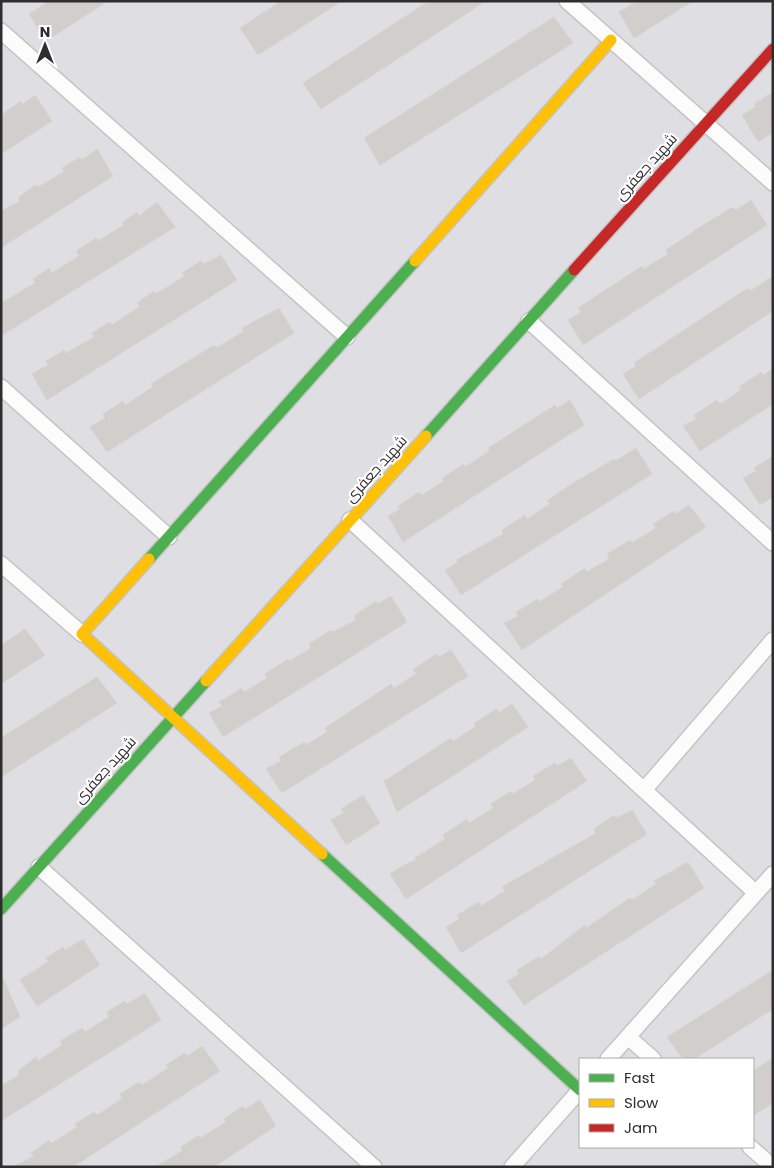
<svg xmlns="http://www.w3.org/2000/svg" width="774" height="1168" viewBox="0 0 774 1168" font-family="Poppins,Cairo,sans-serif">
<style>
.airport{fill:#dfdee2;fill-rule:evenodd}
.building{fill:#d1cecb;stroke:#d7d4d0}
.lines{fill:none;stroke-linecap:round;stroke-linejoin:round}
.street-casing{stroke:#c5c4c5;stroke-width:18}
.fast-casing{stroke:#c5c4c5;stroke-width:14}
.slow-casing{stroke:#c5c4c5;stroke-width:14}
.jam-casing{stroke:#c5c4c5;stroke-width:14}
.street{stroke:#fcfcfb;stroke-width:15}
.fast{stroke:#4caf50;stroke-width:11}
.slow{stroke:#ffc107;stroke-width:11}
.jam{stroke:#c62828;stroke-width:11}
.labels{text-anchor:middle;stroke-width:4.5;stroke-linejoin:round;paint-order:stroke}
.street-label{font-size:15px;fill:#2e2e2e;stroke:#fff}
</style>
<rect width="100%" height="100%" fill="#ece8e4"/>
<path class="airport" d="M1,1H773V1167H1ZM580,1059H753V1147H580Z"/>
<g class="building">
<path d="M49,1H108L46,41L29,14Z"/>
<path d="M281,1H342L258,55L240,28Z"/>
<path d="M429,1H486L321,109L303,83Z"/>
<path d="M637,1H693L634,38L619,12Z"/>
<path d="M554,17L573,43L380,165L364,138Z"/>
<path d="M773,92V133L758,142L742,115L756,107L754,104Z"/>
<path d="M35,95L52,121L1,154V115L21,101L22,105Z"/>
<path d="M97,149L113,176L1,248V211L20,201L18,198L35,185L38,187L64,172L62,168L80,157L82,160Z"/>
<path d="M751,200L767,225L583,345L568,320L581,312L578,308L642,266L644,269L668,254L666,250L700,227L733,207L736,210Z"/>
<path d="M157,202L175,227L1,336V303L35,283L33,279L49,268L52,273L79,256L76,251L96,238L98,241L124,225L123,222L137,212L139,216Z"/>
<path d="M221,255L237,280L47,400L32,374L48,365L46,361L64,350L66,353L94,337L92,333L110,322L112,325L140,306L137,303L154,291L156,294L185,276L182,273L201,261L204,264Z"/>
<path d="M773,276V311L639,399L623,374L636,366L634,363L748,288L750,291Z"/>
<path d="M279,308L294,333L107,452L90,427L105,418L103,414L123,401L125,405L153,387L151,384L214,345L216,348L243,332L242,328Z"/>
<path d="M773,369V404L700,451L683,426L696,419L694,415L717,400L720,404L741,390L739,387L761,372L763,375Z"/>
<path d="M570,400L584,425L403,542L388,516L400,509L398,506L419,492L422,495L444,481L442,478L464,464L465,467L490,451L488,448L555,405L557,408Z"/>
<path d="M636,448L652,474L461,595L445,570L458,562L456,560L503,534L502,530L525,515L527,519L550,504L547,501L570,485L614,459L615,461Z"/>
<path d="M773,456V497L760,505L743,478L756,471L754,468Z"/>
<path d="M689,505L706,527L522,650L504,623L518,616L516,612L538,599L539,602L563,587L561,584L585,568L587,572L609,559L607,554L630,540L632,543L656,528L653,524L674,511L676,514Z"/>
<path d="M391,596L407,622L223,737L209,713L222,706L219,702L242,688L244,692L267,678L265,674L288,659L290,661L311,648L309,644L331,630L333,632L356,620L354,616L376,601L378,604Z"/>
<path d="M25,629L45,655L1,684V645Z"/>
<path d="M451,650L468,676L282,793L266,769L281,761L279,757L304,742L306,745L327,732L325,728L391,684L394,688L416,674L413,669L437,654L439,657Z"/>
<path d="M97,677L117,703L1,777V738Z"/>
<path d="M512,704L528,727L397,812L384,781L451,738L453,741L475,727L474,723L497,709L498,713Z"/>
<path d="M571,758L587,781L406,899L390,874L406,864L416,860L415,858L445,839L443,835L467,819L469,823L493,808L491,804L511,791L513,794L535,780L533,776L555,763L557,766Z"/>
<path d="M363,795L380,823L346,845L331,820L344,813L341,809Z"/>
<path d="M632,810L647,834L461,953L446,927L459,919L457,915L479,902L481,906L505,891L502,887L596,833L594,829L614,815L616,818Z"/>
<path d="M688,862L704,888L524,1005L507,981L519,974L517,970L540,956L541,959L585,925L586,928L630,898L632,900L656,884L654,881Z"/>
<path d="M83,939L100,965L37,1006L20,980L48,962L46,958L63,947L65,950Z"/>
<path d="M773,970V1009L694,1059H683L667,1037Z"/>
<path d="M1,973L20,1017L1,1029Z"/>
<path d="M145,993L161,1020L1,1121V1086L19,1075L18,1071L36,1057L38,1061L62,1045L60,1041L82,1028L85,1032L109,1017L107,1012L125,1001L127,1004Z"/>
<path d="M202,1046L220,1071L73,1167H12L34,1156L31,1153L49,1140L52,1143L77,1127L75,1124L94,1112L97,1115L122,1099L120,1094L139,1082L142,1085L168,1068L166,1065L185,1053L188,1056Z"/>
<path d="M773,1058V1103L753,1116V1071Z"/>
<path d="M260,1100L276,1126L214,1167H155L182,1151L181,1147L199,1135L200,1138L226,1122L224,1119L243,1106L245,1109Z"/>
</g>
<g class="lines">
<defs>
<g id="street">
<path d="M567,1L773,183"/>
<path d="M1,31L347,337"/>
<path d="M529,321L773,543"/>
<path d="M1,387L169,537"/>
<path d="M350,520L756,893"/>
<path d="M1,564L82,634"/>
<path d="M644,790L773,640"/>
<path d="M39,867L374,1167"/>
<path d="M628,1037L653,1059"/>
<path d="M608,1059L773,874"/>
<path d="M750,1147L773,1167"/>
<path d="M512,1167L580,1090"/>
</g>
<g id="fast">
<path d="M426,436L574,270"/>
<path d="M149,559L415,261"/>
<path d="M322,854L580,1090"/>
<path d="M1,909L206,681"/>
</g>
<g id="slow">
<path d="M415,261L611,40"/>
<path d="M149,559L82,634L322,854"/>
<path d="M206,681L426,436"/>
</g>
<path id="jam" d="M574,270L773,49"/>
</defs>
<use href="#street" class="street-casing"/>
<use href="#fast" class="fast-casing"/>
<use href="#slow" class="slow-casing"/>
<use href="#jam" class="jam-casing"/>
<use href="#street" class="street"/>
<use href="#fast" class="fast"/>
<use href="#slow" class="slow"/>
<use href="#jam" class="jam"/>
</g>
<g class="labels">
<g class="street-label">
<text transform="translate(646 167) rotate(-48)" y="5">شهید جعفری</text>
<text transform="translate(376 469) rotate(-48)" y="5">شهید جعفری</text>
<text transform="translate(105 770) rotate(-48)" y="5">شهید جعفری</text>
</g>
</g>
<rect width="774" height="1168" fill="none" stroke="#2e2e2e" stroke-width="5"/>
<rect x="579" y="1058" width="175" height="90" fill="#ffffff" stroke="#ababab"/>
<rect x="589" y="1074" width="25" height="8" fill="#4caf50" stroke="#ababab"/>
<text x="624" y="1083" font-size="15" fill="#2e2e2e">Fast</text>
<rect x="589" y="1099" width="25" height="8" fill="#ffc107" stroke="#ababab"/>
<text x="624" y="1108" font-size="15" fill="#2e2e2e">Slow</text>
<rect x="589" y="1124" width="25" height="8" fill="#c62828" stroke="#ababab"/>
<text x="624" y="1133" font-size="15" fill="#2e2e2e">Jam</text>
<g transform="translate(45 45)" stroke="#ffffff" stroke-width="4" paint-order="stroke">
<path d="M0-4L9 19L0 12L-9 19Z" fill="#2e2e2e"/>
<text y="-8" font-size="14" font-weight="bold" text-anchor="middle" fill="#2e2e2e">N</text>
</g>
</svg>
